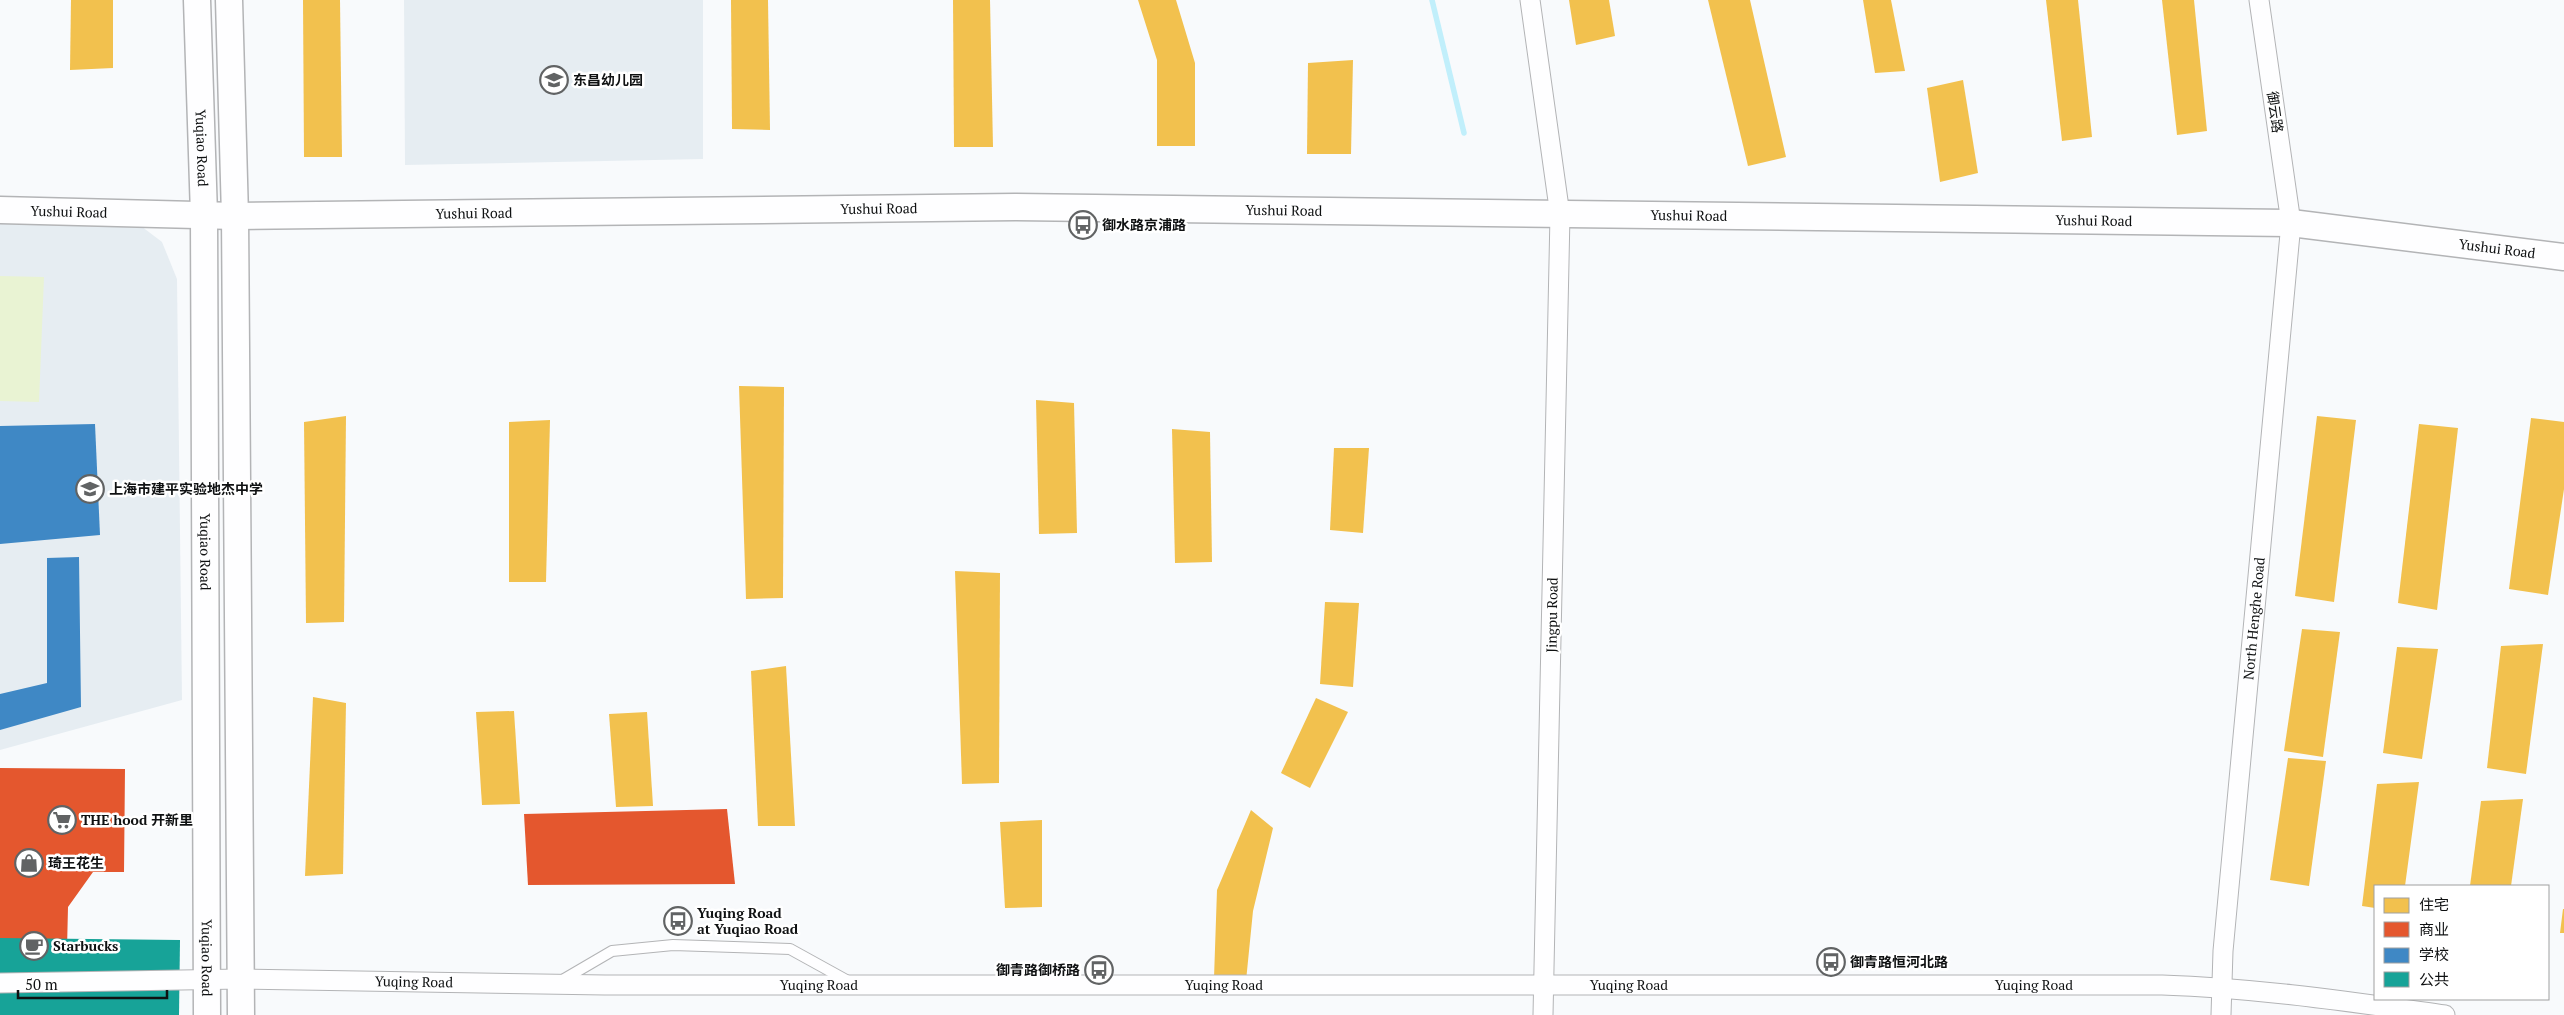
<svg xmlns="http://www.w3.org/2000/svg" width="2564" height="1015" viewBox="0 0 2564 1015" font-family="'PT Serif','Noto Sans SC',serif">
<style>
.built{fill:#e6edf2}
.green{fill:#e9f3d3}
.homes{fill:#f2c14e}
.shops{fill:#e4572e}
.schools{fill:#3f88c5}
.public{fill:#17a398}
.lines{fill:none;stroke-linecap:round;stroke-linejoin:round}
.stream{stroke:#c1effb;stroke-width:5.5}
.lane-casing{stroke:#b3b4b6;stroke-width:12}
.street-casing{stroke:#b3b4b6;stroke-width:21}
.secondary-casing{stroke:#b3b4b6;stroke-width:29}
.lane{stroke:#fefeff;stroke-width:10}
.street{stroke:#fefeff;stroke-width:19}
.secondary{stroke:#fefeff;stroke-width:26}
.labels{text-anchor:middle;stroke-width:5;stroke-linejoin:round;paint-order:stroke}
.poi-label{font-size:14px;font-weight:bold;fill:#0f1112;stroke:#fff;text-anchor:start}
.street-label{font-size:14px;fill:#0f1112;stroke:#fff}
</style>
<rect width="100%" height="100%" fill="#f8fafc"/>
<g class="built">
<path d="M404,0H703V159L405,165Z"/>
<path d="M0,214L133,220L162,242L177,279L182,700L0,750Z"/>
</g>
<path class="green" d="M0,276L44,277L39,402L0,401Z"/>
<g class="homes">
<path d="M71,0H113V68L70,70Z"/>
<path d="M303,0H340L342,157H304Z"/>
<path d="M731,0H768L770,130L732,129Z"/>
<path d="M953,0H990L993,147H954Z"/>
<path d="M1138,0H1176L1195,63V146H1157V60Z"/>
<path d="M1569,0H1609L1615,36L1576,45Z"/>
<path d="M1708,0H1750L1786,157L1748,166Z"/>
<path d="M1863,0H1891L1905,71L1875,73Z"/>
<path d="M2046,0H2078L2092,137L2062,141Z"/>
<path d="M2162,0H2194L2207,131L2177,135Z"/>
<path d="M1353,60L1351,154H1307L1308,63Z"/>
<path d="M1963,80L1978,173L1940,182L1927,88Z"/>
<path d="M739,386L784,387L783,598L746,599Z"/>
<path d="M1036,400L1074,403L1077,533L1039,534Z"/>
<path d="M346,416L344,622L306,623L304,422Z"/>
<path d="M2317,416L2356,420L2334,602L2295,596Z"/>
<path d="M2531,418L2564,422V489L2548,595L2509,589Z"/>
<path d="M550,420L546,582H509V422Z"/>
<path d="M2419,424L2458,428L2437,610L2398,603Z"/>
<path d="M1172,429L1210,432L1212,562L1175,563Z"/>
<path d="M1334,448H1369L1363,533L1330,530Z"/>
<path d="M955,571L1000,573L999,783L962,784Z"/>
<path d="M1325,602L1359,603L1353,687L1320,684Z"/>
<path d="M2302,629L2340,632L2323,757L2284,751Z"/>
<path d="M2543,644L2526,774L2487,768L2501,646Z"/>
<path d="M2397,647L2438,649L2422,759L2383,753Z"/>
<path d="M786,666L795,826H758L751,671Z"/>
<path d="M313,697L346,703L343,874L305,876Z"/>
<path d="M1316,698L1348,712L1310,788L1281,773Z"/>
<path d="M514,711L520,804L482,805L476,712Z"/>
<path d="M647,712L653,806L616,807L609,714Z"/>
<path d="M2288,758L2326,761L2309,886L2270,880Z"/>
<path d="M2419,782L2405,886H2375V908L2362,906L2377,784Z"/>
<path d="M2523,799L2511,886H2470L2481,801Z"/>
<path d="M1251,810L1273,828L1253,911L1246,981L1214,978L1217,890Z"/>
<path d="M1042,820V907L1005,908L1000,822Z"/>
<path d="M2563,909H2564V933H2560Z"/>
</g>
<g class="shops">
<path d="M0,768L125,769L124,872H93L68,907L67,949L0,948Z"/>
<path d="M727,809L735,884L528,885L524,814Z"/>
</g>
<g class="schools">
<path d="M95,424L100,535L0,544V426Z"/>
<path d="M79,557L81,707L0,730V694L47,683V558Z"/>
</g>
<path class="public" d="M0,938L180,940L179,1015H0Z"/>
<g class="lines">
<path class="stream" d="M1432,0L1464,133"/>
<defs>
<path id="lane" d="M559,982L612,951L673,945L790,949L848,981"/>
<g id="street">
<path d="M1530,0L1560,215L1543,1015"/>
<path id="s1" d="M0,983L241,979L605,985H2162C2258,988 2351,1002 2445,1015"/>
<path id="s2" d="M2221,1015L2223,951L2291,223L2259,0"/>
</g>
<g id="secondary">
<path id="s3" d="M197,0L204,215L207,1015"/>
<path d="M229,0L235,216L241,1015"/>
<path id="s4" d="M0,210L235,216L1015,207L2291,223L2564,257"/>
</g>
</defs>
<use href="#lane" class="lane-casing"/>
<use href="#street" class="street-casing"/>
<use href="#secondary" class="secondary-casing"/>
<use href="#lane" class="lane"/>
<use href="#street" class="street"/>
<use href="#secondary" class="secondary"/>
</g>
<defs>
<symbol id="school-ring" viewBox="-11 -11 22 22"><circle r="9.5" fill="#fff" stroke="#616364" stroke-width="1.5"/><path d="M0-5L7-2L0 1L-7-2ZM-4 1L0 2.5L4 1V4Q0 6-4 4Z" fill="#616364"/></symbol>
<symbol id="bus-ring" viewBox="-11 -11 22 22"><circle r="9.5" fill="#fff" stroke="#616364" stroke-width="1.5"/><path d="M-5-6H5V4H4V6H2V4H-2V6H-4V4H-5ZM-3.5-4V0h7V-4ZM-3.5 1.2v1.5H-2V1.2ZM2 1.2v1.5H3.5V1.2Z" fill="#616364"/></symbol>
<symbol id="supermarket-ring" viewBox="-11 -11 22 22"><circle r="9.5" fill="#fff" stroke="#616364" stroke-width="1.5"/><path d="M-6-5.5h2.5l.6 2H6L4.5 2H-2.5L-4.4-4H-6ZM-1.5 3.2a1.3 1.3 0 1 0 .1 0ZM3 3.2a1.3 1.3 0 1 0 .1 0Z" fill="#616364"/></symbol>
<symbol id="shop-ring" viewBox="-11 -11 22 22"><circle r="9.5" fill="#fff" stroke="#616364" stroke-width="1.5"/><path d="M-5-2.5h2.3a2.7 3.5 0 0 1 5.4 0H5L5.5 6h-11ZM-1.5-2.5h3a1.5 2.3 0 0 0-3 0Z" fill="#616364"/></symbol>
<symbol id="cafe-ring" viewBox="-11 -11 22 22"><circle r="9.5" fill="#fff" stroke="#616364" stroke-width="1.5"/><path d="M-5.5-4.5H6V0H3Q3 3.5 0 3.5H-2.5Q-5.5 3.5-5.5 0ZM3-3.2v2h1.7v-2ZM-6 4.5H4V6H-6Z" fill="#616364"/></symbol>
</defs>
<g fill-rule="evenodd">
<use href="#school-ring" x="538" y="64" width="32" height="32"/>
<use href="#bus-ring" x="1067" y="209" width="32" height="32"/>
<use href="#school-ring" x="74" y="473" width="32" height="32"/>
<use href="#supermarket-ring" x="46" y="804" width="32" height="32"/>
<use href="#shop-ring" x="13" y="847" width="32" height="32"/>
<use href="#bus-ring" x="662" y="905" width="32" height="32"/>
<use href="#cafe-ring" x="18" y="930" width="32" height="32"/>
<use href="#bus-ring" x="1815" y="946" width="32" height="32"/>
<use href="#bus-ring" x="1083" y="954" width="32" height="32"/>
</g>
<g class="labels">
<g class="poi-label">
<text x="573" y="85">东昌幼儿园</text>
<text x="1102" y="230">御水路京浦路</text>
<text x="109" y="494">上海市建平实验地杰中学</text>
<text x="81" y="825">THE hood 开新里</text>
<text x="48" y="868">琦王花生</text>
<text x="697" y="918">Yuqing Road<tspan x="697" dy="16">at Yuqiao Road</tspan></text>
<text x="53" y="951">Starbucks</text>
<text x="1850" y="967">御青路恒河北路</text>
<text x="1080" y="975" text-anchor="end">御青路御桥路</text>
</g>
<g class="street-label">
<text transform="translate(2275 112) rotate(82)" y="5">御云路</text>
<text dy="5" stroke="none"><textPath href="#s3" startOffset="148">Yuqiao Road</textPath></text>
<text dy="5" stroke="none"><textPath href="#s4" startOffset="879">Yushui Road</textPath></text>
<text dy="5" stroke="none"><textPath href="#s4" startOffset="1284">Yushui Road</textPath></text>
<text dy="5" stroke="none"><textPath href="#s4" startOffset="69">Yushui Road</textPath></text>
<text dy="5" stroke="none"><textPath href="#s4" startOffset="474">Yushui Road</textPath></text>
<text dy="5" stroke="none"><textPath href="#s4" startOffset="1689">Yushui Road</textPath></text>
<text dy="5" stroke="none"><textPath href="#s4" startOffset="2094">Yushui Road</textPath></text>
<text dy="5" stroke="none"><textPath href="#s4" startOffset="2499">Yushui Road</textPath></text>
<text dy="5" stroke="none"><textPath href="#s3" startOffset="552">Yuqiao Road</textPath></text>
<text transform="translate(1552 615) rotate(-89)" y="5">Jingpu Road</text>
<text dy="5" stroke="none"><textPath href="#s2" startOffset="398">North Henghe Road</textPath></text>
<text dy="5" stroke="none"><textPath href="#s3" startOffset="958">Yuqiao Road</textPath></text>
<text dy="5" stroke="none"><textPath href="#s1" startOffset="414">Yuqing Road</textPath></text>
<text dy="5" stroke="none"><textPath href="#s1" startOffset="819">Yuqing Road</textPath></text>
<text dy="5" stroke="none"><textPath href="#s1" startOffset="1224">Yuqing Road</textPath></text>
<text dy="5" stroke="none"><textPath href="#s1" startOffset="1629">Yuqing Road</textPath></text>
<text dy="5" stroke="none"><textPath href="#s1" startOffset="2034">Yuqing Road</textPath></text>
</g>
</g>
<rect x="2374" y="885" width="175" height="115" fill="#ffffff" stroke="#9fa0a0"/>
<rect x="2384" y="898" width="25" height="15" fill="#f2c14e" stroke="#9fa0a0"/>
<text x="2419" y="910" font-size="15" fill="#0f1112">住宅</text>
<rect x="2384" y="922" width="25" height="15" fill="#e4572e" stroke="#9fa0a0"/>
<text x="2419" y="935" font-size="15" fill="#0f1112">商业</text>
<rect x="2384" y="948" width="25" height="15" fill="#3f88c5" stroke="#9fa0a0"/>
<text x="2419" y="960" font-size="15" fill="#0f1112">学校</text>
<rect x="2384" y="972" width="25" height="15" fill="#17a398" stroke="#9fa0a0"/>
<text x="2419" y="985" font-size="15" fill="#0f1112">公共</text>
<path d="M18 990v8h149v-8" fill="none" stroke="#0f1112" stroke-width="2.5"/>
<text x="25" y="990" font-size="15" fill="#0f1112" stroke="#ffffff" stroke-width="4" paint-order="stroke">50 m</text>
</svg>
